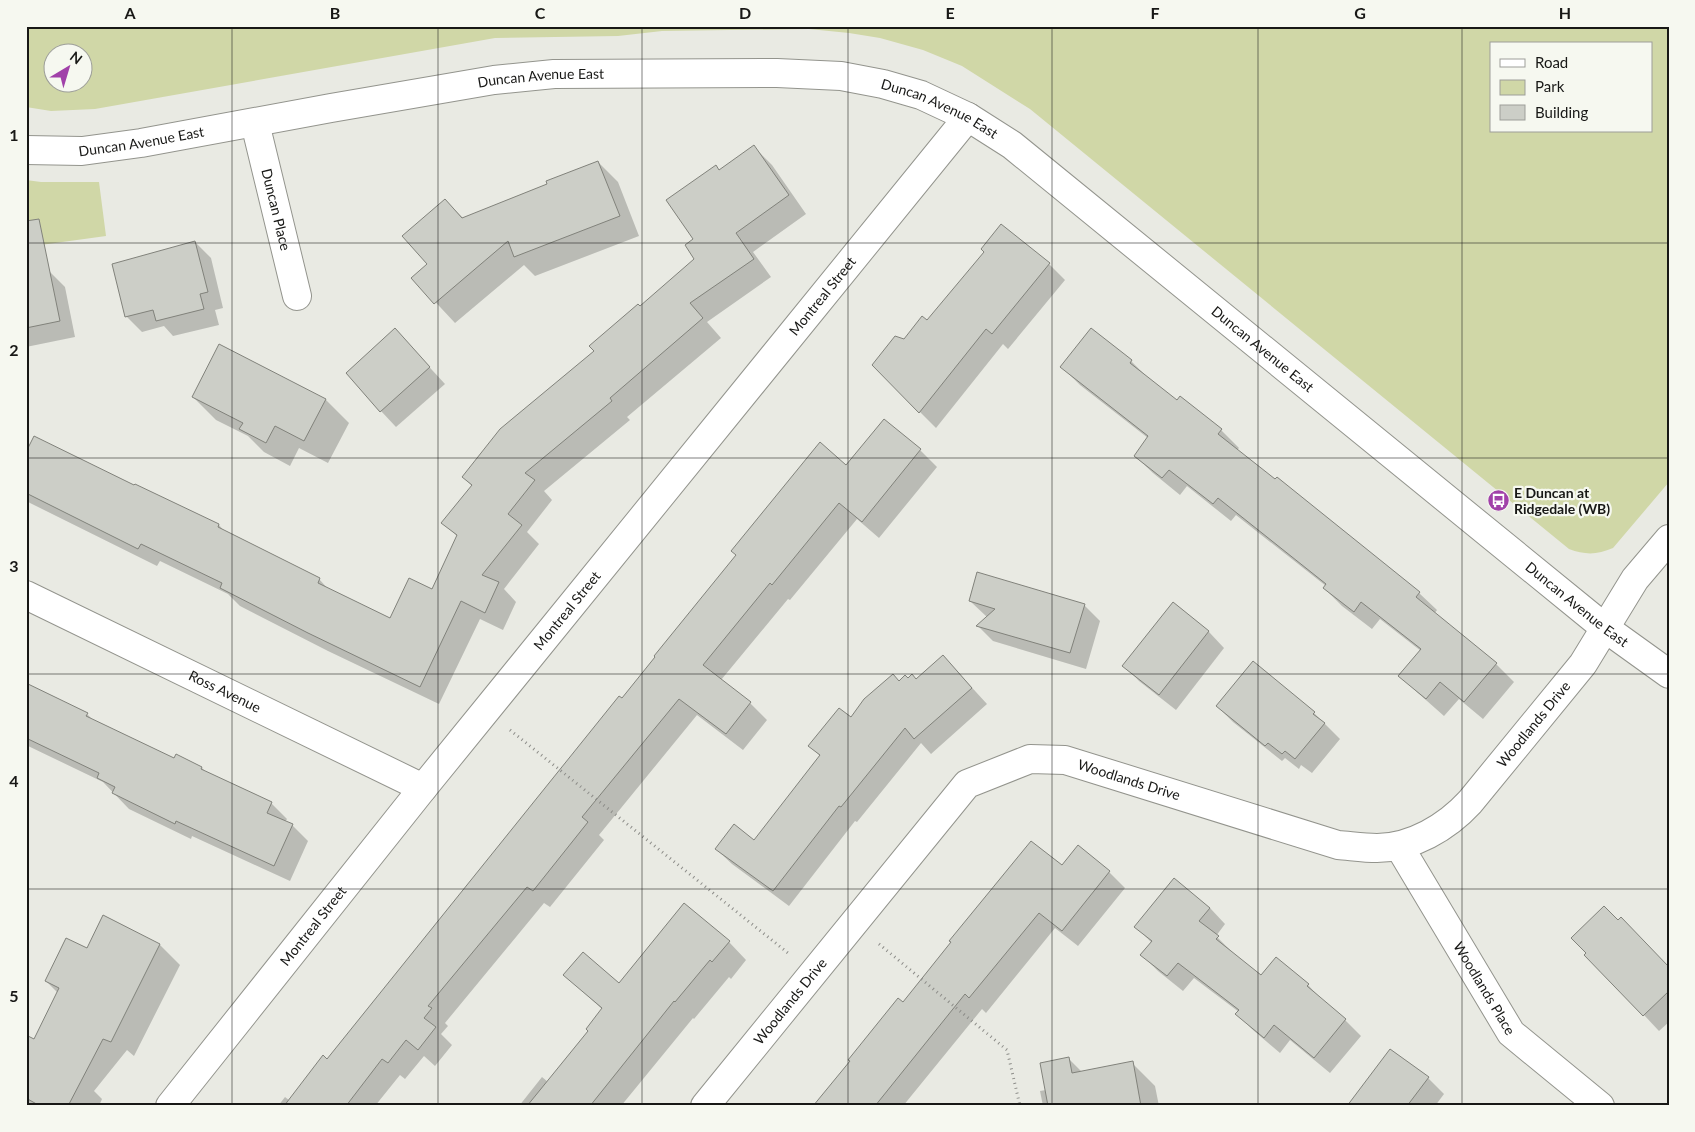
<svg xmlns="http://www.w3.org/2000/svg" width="1695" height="1132" viewBox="0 0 1695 1132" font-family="Lato,sans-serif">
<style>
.green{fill:#d0d7a7;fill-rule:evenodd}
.shadow{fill:#0003}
.building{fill:#cccec7;stroke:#81827b}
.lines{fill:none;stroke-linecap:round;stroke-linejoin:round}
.street-casing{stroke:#93948d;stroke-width:30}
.path{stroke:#8d8d89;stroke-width:3;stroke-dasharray:1 4;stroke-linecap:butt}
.street{stroke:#fff;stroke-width:28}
.grid{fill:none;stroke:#181816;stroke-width:1;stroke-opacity:0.55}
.labels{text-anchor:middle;stroke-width:4.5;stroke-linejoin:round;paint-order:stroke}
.street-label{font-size:14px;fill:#181816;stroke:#f6f8f0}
.poi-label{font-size:14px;font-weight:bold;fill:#181816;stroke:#f6f8f0;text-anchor:start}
.neatline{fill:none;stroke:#181816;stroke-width:2}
.grid-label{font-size:16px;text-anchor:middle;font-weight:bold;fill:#181816}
</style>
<rect width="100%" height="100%" fill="#e9eae3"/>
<g class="green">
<path d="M26,26H1669V482L1613,548C1597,555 1585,555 1569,549L1030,109L962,66L923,50L880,38L849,33L809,29L662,31L618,36L495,38L95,109L51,111L26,107ZM1491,44H1651V131H1491ZM52,52H82V82H52Z"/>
<path d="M26,180L41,182H99L106,236L26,247Z"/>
</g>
<g class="shadow">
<path d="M754,147L772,165L806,214L753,252L771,277L707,322L721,338L627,417L630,420L544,491L552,500L527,532L539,544L504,589L516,602L503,630L480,619L439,704L328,651L240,606L228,594L160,561L157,566L30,503L26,500V455L135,487V485L219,525L225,532L319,579L330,591L390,620L432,591L458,537L443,523L472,486L463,477L640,308L696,259L695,239L720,171Z"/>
<path d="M598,162L618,182L639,236L535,276L524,265L455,323L413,278L429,264L445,200L463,218L549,185Z"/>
<path d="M1001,226L1049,264L1065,280L1008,349L1003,344L936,428L873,365L927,322L985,252Z"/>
<path d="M195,242L211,258L223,308L215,310L219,325L173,336L164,326L142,332L126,316Z"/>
<path d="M49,271L65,287L75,337L26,347V276Z"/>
<path d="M395,330L445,384L396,427L381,411Z"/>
<path d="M1131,361L1149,379L1177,402L1180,397L1221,430L1239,448L1237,450L1419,593L1437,610L1434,614L1496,664L1514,682L1483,719L1459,699L1444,716L1418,693L1400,676L1421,651L1380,619L1372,629L1342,606L1324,588L1326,586L1236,515L1231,521L1187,486L1180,495L1153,473L1135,456L1148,438L1080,385L1062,367Z"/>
<path d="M193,397L326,400L349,423L328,463L299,448L290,466L264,452L248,436L216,420Z"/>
<path d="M884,421L920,450L937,467L879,538L857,519L790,600L788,599L721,680L750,703L767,720L743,750L697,715L599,835L604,840L550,907L544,903L445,1023L448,1026L441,1034L452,1045L435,1066L424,1056L405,1079L400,1075L375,1106H278L285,1097L290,1101L328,1060L622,700L847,466Z"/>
<path d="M970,601L1084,605L1100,621L1086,669L993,641L978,626L987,617Z"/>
<path d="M1173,603L1209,632L1224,648L1176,710L1139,681L1124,665Z"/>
<path d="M943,656L987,704L931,754L921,743L857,822L855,821L789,906L732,864L716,849L754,842L820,756L810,746L851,718L899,682L908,680H916Z"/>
<path d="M1253,663L1314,713L1340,739L1312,773L1301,765L1299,769L1285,758L1282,761L1233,722L1217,706Z"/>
<path d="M26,685L87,714L94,721L174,759L202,768L208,774L271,803L287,819L285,822L292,825L308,841L290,881L192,836L191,839L129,809L103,782L26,745Z"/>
<path d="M1062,867L1109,872L1125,888L1078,946L1055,928L986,1013L982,1009L903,1106H814L903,1003Z"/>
<path d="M1174,880L1210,908L1225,924L1216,936L1233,953L1232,954L1261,976L1276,959L1308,985L1323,1001L1345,1020L1361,1036L1330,1073L1290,1040L1280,1053L1253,1030L1237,1014L1239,1012L1194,978L1183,991L1158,971L1142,955L1152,943L1136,927Z"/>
<path d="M104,917L160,945L180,965L134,1056L127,1050L94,1091L102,1099L99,1106H35L26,1101V1036L34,1041L58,993L46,981L88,949Z"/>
<path d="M729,942L746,960L731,979L729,977L694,1019L693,1018L621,1106H519L542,1077L548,1082L590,1031L603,1010L565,975L619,984Z"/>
<path d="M1669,968V1022L1659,1031L1644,1015Z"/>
<path d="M1068,1058L1082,1072L1132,1063L1155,1086L1159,1106H1043L1040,1091L1046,1090Z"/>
<path d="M1428,1078L1444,1094L1435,1106H1359Z"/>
</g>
<g class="building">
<path d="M754,145L789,195L736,233L754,259L690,303L703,318L610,398L612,401L525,473L535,480L508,514L522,525L482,575L499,582L485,613L461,601L420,687L308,633L220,588L222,583L141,544L138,549L26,493V452L34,436L134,485L135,484L219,524L218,527L320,578L318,583L390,618L409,578L432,589L457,535L441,523L472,485L462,477L500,429L594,351L589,346L638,304L640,306L694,259L685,245L693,239L666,200L716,165L719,170Z"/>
<path d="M598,161L620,216L514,257L508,241L434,304L411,278L427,264L402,236L445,199L462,218L547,184L546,181Z"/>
<path d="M39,219L60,321L26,328V221Z"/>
<path d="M1001,224L1050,263L992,334L986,329L919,413L872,365L895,336L904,339L922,316L927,320L984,252L981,249Z"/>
<path d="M195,241L208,292L200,294L204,309L156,321L153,310L125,317L112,264Z"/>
<path d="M395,328L430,367L380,412L346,373Z"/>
<path d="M1091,328L1132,360L1130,363L1177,400L1180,396L1222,429L1218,434L1275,479L1277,477L1420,592L1416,597L1497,663L1464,702L1440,682L1426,699L1398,676L1421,649L1361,602L1354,612L1323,588L1326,584L1218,498L1213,504L1169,470L1162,478L1134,456L1148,436L1060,367Z"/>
<path d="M219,344L326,399L304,441L275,426L266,443L239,429L243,423L192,397Z"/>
<path d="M884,419L921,449L862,522L839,503L772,585L770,583L703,665L751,702L726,734L679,699L582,817L588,822L533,891L527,887L428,1006L432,1008L424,1018L436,1027L418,1050L406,1040L388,1063L382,1059L346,1106H284L323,1055L327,1059L619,696L622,698L655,657L654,656L736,555L731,551L820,442L846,465Z"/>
<path d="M977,572L1085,604L1070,653L976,626L995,609L969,601Z"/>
<path d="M1173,602L1209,631L1159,695L1122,666Z"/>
<path d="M943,655L972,688L914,739L905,728L841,807L839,806L773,891L715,849L734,824L754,840L820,755L808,746L839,708L851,717L864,699L893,674L899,681L905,675L908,678L912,674L916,679Z"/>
<path d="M1253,661L1315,712L1313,714L1325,723L1295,759L1285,751L1282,754L1268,743L1265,746L1216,706Z"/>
<path d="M26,683L88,713L86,716L174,758L176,754L202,767L201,769L272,802L267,813L293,824L274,866L176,821L175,824L112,793L115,787L97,778L99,773L26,738Z"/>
<path d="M1031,841L1062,865L1078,845L1110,871L1062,931L1039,913L969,998L965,994L875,1106H813L850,1061L848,1060L898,998L903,1002L951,942L949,941Z"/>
<path d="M1174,878L1210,908L1199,921L1219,936L1216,939L1261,975L1276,957L1309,984L1307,986L1346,1019L1314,1058L1274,1025L1264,1038L1235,1014L1239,1010L1178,963L1167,976L1140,955L1152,941L1134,927Z"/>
<path d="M684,903L730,941L712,962L710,960L675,1002L674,1001L590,1106H527L588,1031L586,1029L602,1008L563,975L583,952L619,983Z"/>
<path d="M1604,906L1618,920L1621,917L1669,967V991L1643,1016L1584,955L1586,953L1571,938Z"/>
<path d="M103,915L160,944L111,1042L103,1039L68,1106H40L26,1098V1035L34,1039L59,988L45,981L66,938L87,948Z"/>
<path d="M1390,1049L1429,1077L1407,1106H1347Z"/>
<path d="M1069,1057L1072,1073L1133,1061L1141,1106H1048L1040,1063Z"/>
</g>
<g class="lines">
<defs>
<g id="street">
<path id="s1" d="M255,123L297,296"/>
<path id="s2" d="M26,150L82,151L141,143L331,108L494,80L554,74L777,73L841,76L883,84L921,95L968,117L1012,145L1605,628L1669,674"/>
<path id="s3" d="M26,595L423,788"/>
<path id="s4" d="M1399,846L1511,1033L1600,1106"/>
<path id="s5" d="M170,1106L423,788L968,117"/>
<path id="s6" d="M705,1106L967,784L1030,759L1065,760L1338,845C1351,846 1364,848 1377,848C1412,848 1447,827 1470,802L1583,664L1635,579L1669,539"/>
</g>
</defs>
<use href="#street" class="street-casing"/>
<g class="path">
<path d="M510,730L788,953"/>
<path d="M879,944L1007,1050L1020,1106"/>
</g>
<use href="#street" class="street"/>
</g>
<path class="grid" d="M232,26V1106M438,26V1106M642,26V1106M848,26V1106M1052,26V1106M1258,26V1106M1462,26V1106M26,243H1669M26,458H1669M26,674H1669M26,889H1669"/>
<defs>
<symbol id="bus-disc" viewBox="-11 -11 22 22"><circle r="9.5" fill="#a141a9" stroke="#f6f8f0"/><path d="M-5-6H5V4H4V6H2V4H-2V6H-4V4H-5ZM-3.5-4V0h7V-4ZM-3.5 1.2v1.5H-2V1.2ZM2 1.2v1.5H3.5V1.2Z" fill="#fff"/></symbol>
</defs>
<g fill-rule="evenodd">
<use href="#bus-disc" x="1486" y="488" width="25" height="25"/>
</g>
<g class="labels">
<g class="street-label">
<text dy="5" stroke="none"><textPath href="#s2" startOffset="521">Duncan Avenue East</textPath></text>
<text dy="5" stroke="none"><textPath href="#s2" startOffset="926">Duncan Avenue East</textPath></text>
<text dy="5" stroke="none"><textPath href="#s2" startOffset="116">Duncan Avenue East</textPath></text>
<text dy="5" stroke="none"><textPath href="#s1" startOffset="89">Duncan Place</textPath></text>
<text dy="5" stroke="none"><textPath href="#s5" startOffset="1040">Montreal Street</textPath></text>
<text dy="5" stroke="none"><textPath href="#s2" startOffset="1331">Duncan Avenue East</textPath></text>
<text dy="5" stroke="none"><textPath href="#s2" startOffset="1736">Duncan Avenue East</textPath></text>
<text dy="5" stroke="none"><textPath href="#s5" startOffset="635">Montreal Street</textPath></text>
<text dy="5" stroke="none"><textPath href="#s3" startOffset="221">Ross Avenue</textPath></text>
<text dy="5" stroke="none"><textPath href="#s6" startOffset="1050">Woodlands Drive</textPath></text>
<text dy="5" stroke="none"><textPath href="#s6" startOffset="585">Woodlands Drive</textPath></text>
<text dy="5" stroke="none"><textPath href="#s5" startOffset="230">Montreal Street</textPath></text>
<text dy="5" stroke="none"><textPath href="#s4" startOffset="166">Woodlands Place</textPath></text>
<text dy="5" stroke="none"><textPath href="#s6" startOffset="135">Woodlands Drive</textPath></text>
</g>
<g class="poi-label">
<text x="1514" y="498">E Duncan at<tspan x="1514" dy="16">Ridgedale (WB)</tspan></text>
</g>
</g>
<rect width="1695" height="1132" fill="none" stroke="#f6f8f0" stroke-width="55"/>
<rect x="1490" y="42" width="162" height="90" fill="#f6f8f0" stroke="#9d9e99"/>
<rect x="1500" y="59" width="25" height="8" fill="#ffffff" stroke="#9d9e99"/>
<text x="1535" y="68" font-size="15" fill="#181816">Road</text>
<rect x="1500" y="80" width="25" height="15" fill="#d0d7a7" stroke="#9d9e99"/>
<text x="1535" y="92" font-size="15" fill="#181816">Park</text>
<rect x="1500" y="105" width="25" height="15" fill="#cccec7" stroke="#9d9e99"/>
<text x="1535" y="118" font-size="15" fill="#181816">Building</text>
<g transform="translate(68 68) rotate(38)"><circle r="24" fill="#f6f8f0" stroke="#9d9e99"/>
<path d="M0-4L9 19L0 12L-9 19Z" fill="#a141a9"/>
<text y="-8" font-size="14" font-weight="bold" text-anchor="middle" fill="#181816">N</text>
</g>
<rect x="28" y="28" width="1640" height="1076" class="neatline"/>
<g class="grid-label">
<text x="130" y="19">A</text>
<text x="335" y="19">B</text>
<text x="540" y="19">C</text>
<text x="745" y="19">D</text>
<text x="950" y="19">E</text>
<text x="1155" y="19">F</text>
<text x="1360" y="19">G</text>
<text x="1565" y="19">H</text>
<text x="14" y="141">1</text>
<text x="14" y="356">2</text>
<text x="14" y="572">3</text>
<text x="14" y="787">4</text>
<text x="14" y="1002">5</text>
</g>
</svg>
